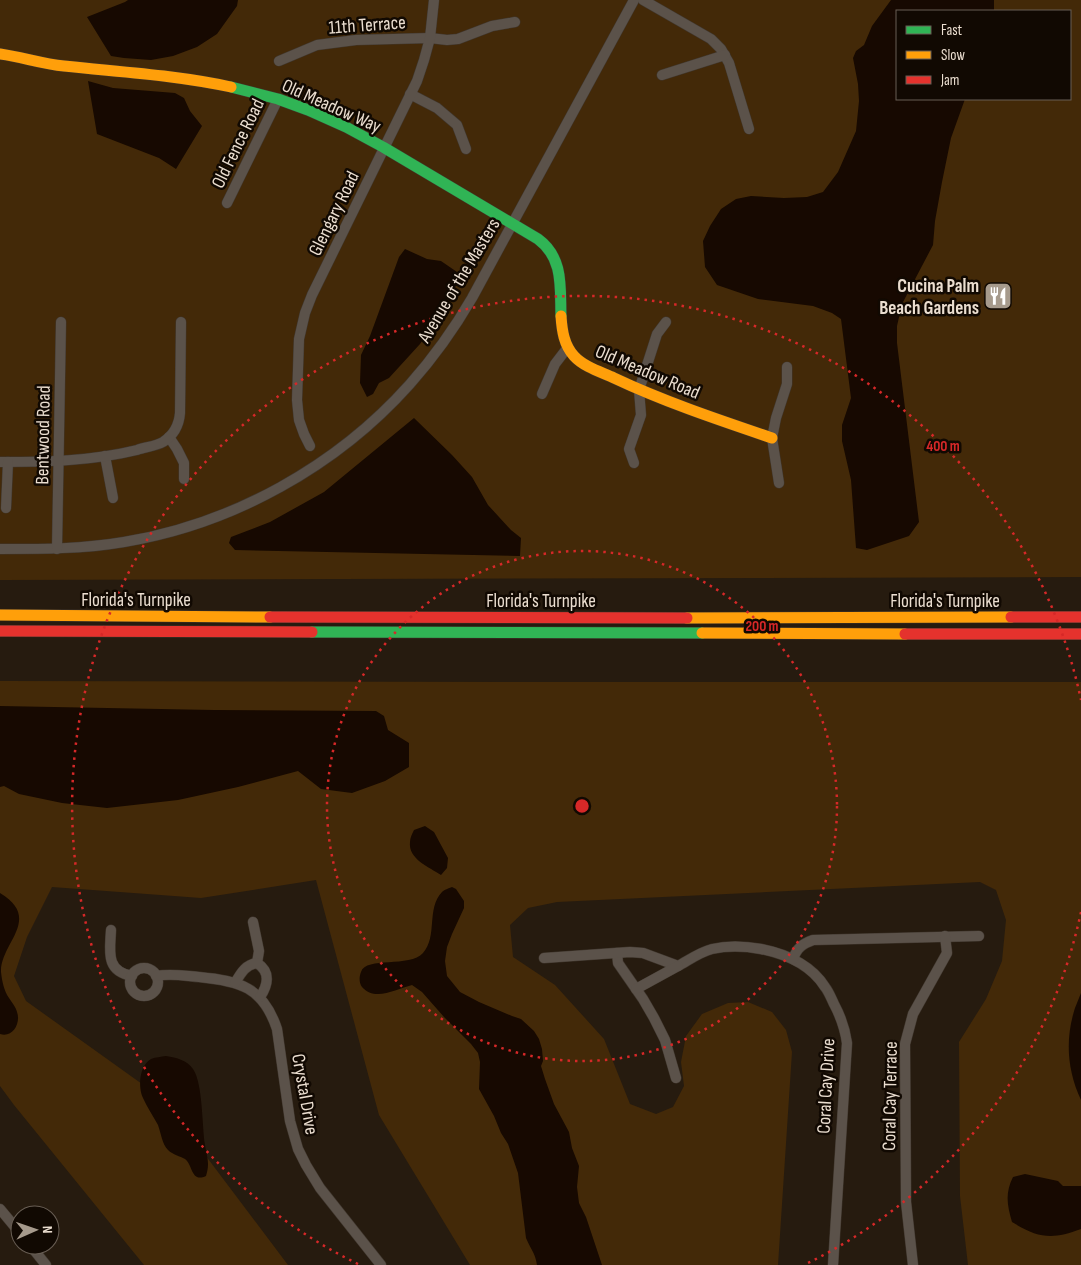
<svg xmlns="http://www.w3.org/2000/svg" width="1081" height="1265" viewBox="0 0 1081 1265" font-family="'Sofia Sans Condensed',sans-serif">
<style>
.green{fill:#432908;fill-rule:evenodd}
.water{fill:#170901}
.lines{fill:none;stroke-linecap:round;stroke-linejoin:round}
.street-casing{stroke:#40372e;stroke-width:11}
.fast-casing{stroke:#40372e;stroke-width:12}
.slow-casing{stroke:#40372e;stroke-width:12}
.jam-casing{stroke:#40372e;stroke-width:12}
.street{stroke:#5b524a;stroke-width:10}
.fast{stroke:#30b455;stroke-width:11}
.slow{stroke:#ff9f0a;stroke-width:11}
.jam{stroke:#e5322d;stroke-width:11}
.ring{fill:none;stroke:#d62828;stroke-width:2.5;stroke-dasharray:2.5 5}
.labels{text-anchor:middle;stroke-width:5;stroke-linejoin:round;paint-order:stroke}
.street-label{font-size:19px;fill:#ebded0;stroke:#110902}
.poi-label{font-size:19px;font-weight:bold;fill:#ebded0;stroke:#110902;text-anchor:end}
.centre{fill:#d62828;stroke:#110902;stroke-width:2.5}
.ring-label{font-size:15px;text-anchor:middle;font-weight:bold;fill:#d62828;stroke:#110902;stroke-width:5;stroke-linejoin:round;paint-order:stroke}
</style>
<rect width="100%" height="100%" fill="#261b0f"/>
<g class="green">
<path d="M0,0H1081V577L0,580ZM897,11H1070V99H897Z"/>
<path d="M0,681L578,682H1081V1265H968L960,1196L959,1042L986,999L1002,961L1006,920L996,890L980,882L557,902L528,908L510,925L513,957L555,985L604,1039L630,1104L656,1114L673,1107L684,1086L681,1062L686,1036L702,1014L728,1003L748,1002L772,1012L786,1030L792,1052L778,1265H470L379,1115L316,880L201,898L52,887L27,937L14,976L26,1001L163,1099L288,1265H144L14,1105L0,1086Z"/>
</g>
<g class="water">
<path d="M128,0H238L237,6L217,34L197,47L173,56L151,60L124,58L111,56L87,17L125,2Z"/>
<path d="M891,0H994V11H897V99H965L951,138L942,182L935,221L933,245L902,304L897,326V343L919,522L909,536L867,550L856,548L851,480L842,441V425L851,398L841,319L832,313L813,306L758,299L717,285L705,267L703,241L710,226L721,209L736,199L751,196L784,198L807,197L823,192L838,172L856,131L859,101L858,84L853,58L856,51L864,45L872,26Z"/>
<path d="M88,81L113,88L175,93L184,98L190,111L202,126L176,169L159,158L97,134Z"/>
<path d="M405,249L427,259L441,261L457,272L453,277L448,287L446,307L420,344L389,378L379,383L373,394L367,397L360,383L361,355L370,336L399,257Z"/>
<path d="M414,418L452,455L472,477L488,505L511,530L521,538L520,556L235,550L229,543L231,537L270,522L324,492Z"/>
<path d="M0,706L214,710L376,711L384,716L388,730L409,743V767L385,781L352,793L321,789L298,771L238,787L178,800L107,808L62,803L19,794L4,786L0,787Z"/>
<path d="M425,826L434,832L448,858L447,868L441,875C429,867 408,859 410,842C410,838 412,834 414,830Z"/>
<path d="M452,887L456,889L464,901V908L452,934L447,947L445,961L447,976L460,992L479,1002L512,1016L521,1019L534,1031L539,1039L542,1049L543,1061L541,1066L545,1079L554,1104L569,1132L572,1148L579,1166L577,1187L579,1203L586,1217L602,1265H537C535,1252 531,1250 526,1238L518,1173L508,1144L501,1133L494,1116L479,1089L480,1062L478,1053L471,1044L444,1017L422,992L412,985C396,989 375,1002 362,987C359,983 359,977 361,972C366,956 410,968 423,953C438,936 426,909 442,892C444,890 449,888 452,887Z"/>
<path d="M0,893C43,919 0,943 1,972C2,981 4,991 9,998C12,1003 16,1007 17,1012C21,1023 13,1038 0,1034Z"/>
<path d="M1081,993V1100C1067,1070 1065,1039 1075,1008C1077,1003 1079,998 1081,993Z"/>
<path d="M166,1056C177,1058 187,1060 193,1069C203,1083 202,1127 205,1145C206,1152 208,1158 208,1164C208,1169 207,1172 206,1176C191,1183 193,1165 185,1159C180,1156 173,1155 168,1150C162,1144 161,1133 158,1125C153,1116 147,1107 143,1098C138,1087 139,1066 151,1059C156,1057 161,1057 166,1056Z"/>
<path d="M1025,1174L1058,1181L1063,1186H1081V1229C1052,1240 1038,1238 1012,1222C1007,1205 1005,1193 1013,1177Z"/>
</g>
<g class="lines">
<defs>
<g id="street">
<path d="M643,0L711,39L721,49L729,63L749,129"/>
<path d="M279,61L317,45L356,40L430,38L447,40L458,39L492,26L515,22"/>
<path d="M662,75L725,55"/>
<path d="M410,94L437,108L457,125L466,149"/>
<path d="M227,203L278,99"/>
<path d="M542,394L555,364L568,347"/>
<path d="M169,437L177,449L184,463V479"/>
<path d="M310,446L304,434L299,420L297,400L299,339L305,313L312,295L417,81L424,60L430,38L434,0"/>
<path d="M105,456L113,498"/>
<path d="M0,462C46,462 92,461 137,450C146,447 156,446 163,442C174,435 179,425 180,413L181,322"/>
<path d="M634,463L629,449L641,415L639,390L657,334L666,322"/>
<path d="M779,483L772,438L776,418L787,384V367"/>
<path d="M6,508L8,462"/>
<path d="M0,549C42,549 83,549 124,542C233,524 337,466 410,384C434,357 454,329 472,298L634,0"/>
<path d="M57,549L61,322"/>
<path d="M253,922L259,951L257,963"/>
<path d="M111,930C110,951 105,971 132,976"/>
<path d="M617,953L618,963L643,999L654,1018L665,1040L676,1078"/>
<path d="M544,958L630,952L643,953L678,966C689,960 700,952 712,949C729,945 745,946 761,949C786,954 811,965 825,987C829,992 831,998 834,1004C841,1017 845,1029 847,1043L833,1265"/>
<path d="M793,959C797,948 802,944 813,940L979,936"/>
<circle cx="144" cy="982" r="14"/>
<path d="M156,976C171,973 185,976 199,977C240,981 263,987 277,1029L290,1121L298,1149L306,1165L320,1188L381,1265"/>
<path d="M235,983C241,973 245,965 257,963C271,972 268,985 260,997"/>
<path d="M636,989L678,966"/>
<path d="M0,1209L20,1233"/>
<path d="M30,1245L46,1265"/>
<path d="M913,1265L906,1202L905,1044L913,1014L947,953L945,936"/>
</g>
<g id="fast">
<path d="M231,87L278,99L308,110L346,127L383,147L538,239C564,258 560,288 561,316"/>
<path d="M312,632L702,633"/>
</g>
<g id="slow">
<path d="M0,54C22,57 42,64 64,66C119,72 176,75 231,87"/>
<path d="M561,316C562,331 564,345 574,356C584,367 601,372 614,378C665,402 719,420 772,438"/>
<path d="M0,615L270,617"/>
<path d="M687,618L1011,617"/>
<path d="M702,633L905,634"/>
</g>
<g id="jam">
<path d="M270,617L687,618"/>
<path d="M1011,617H1081"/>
<path d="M0,631L312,632"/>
<path d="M905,634H1081"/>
</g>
</defs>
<use href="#street" class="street-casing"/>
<use href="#fast" class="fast-casing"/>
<use href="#slow" class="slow-casing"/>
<use href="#jam" class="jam-casing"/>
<use href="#street" class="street"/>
<use href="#fast" class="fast"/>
<use href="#slow" class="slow"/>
<use href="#jam" class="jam"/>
</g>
<g class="ring">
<circle cx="582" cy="806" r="255"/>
<path d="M1081 912A510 510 0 0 1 806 1264M358 1264A510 510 0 1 1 1081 700"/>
</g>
<defs>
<symbol id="restaurant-square" viewBox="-11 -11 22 22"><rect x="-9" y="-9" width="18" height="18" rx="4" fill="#a69a8c" stroke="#110902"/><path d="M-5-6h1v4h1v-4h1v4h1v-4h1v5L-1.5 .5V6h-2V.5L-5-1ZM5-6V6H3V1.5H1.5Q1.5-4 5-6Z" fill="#fff"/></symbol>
</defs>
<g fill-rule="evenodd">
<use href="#restaurant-square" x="982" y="280" width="32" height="32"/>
</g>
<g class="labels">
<g class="street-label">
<text transform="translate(367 24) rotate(-4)" y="7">11th Terrace</text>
<text transform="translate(332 105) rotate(24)" y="7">Old Meadow Way</text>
<text transform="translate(237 143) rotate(-64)" y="7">Old Fence Road</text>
<text transform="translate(333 213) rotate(-64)" y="7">Glengary Road</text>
<text transform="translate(458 280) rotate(-59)" y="7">Avenue of the Masters</text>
<text transform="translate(648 371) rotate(23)" y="7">Old Meadow Road</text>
<text transform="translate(42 435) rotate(-89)" y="7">Bentwood Road</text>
<text x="136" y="606">Florida's Turnpike</text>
<text x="541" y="607">Florida's Turnpike</text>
<text x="945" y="607">Florida's Turnpike</text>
<text transform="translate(825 1086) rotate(-87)" y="7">Coral Cay Drive</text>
<text transform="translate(306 1094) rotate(80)" y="7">Crystal Drive</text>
<text transform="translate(889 1096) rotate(-89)" y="7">Coral Cay Terrace</text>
</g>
<g class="poi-label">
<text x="979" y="292">Cucina Palm<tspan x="979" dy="22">Beach Gardens</tspan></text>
</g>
</g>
<circle cx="582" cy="806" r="8" class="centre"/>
<g class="ring-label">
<text x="943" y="451">400 m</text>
<text x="762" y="631">200 m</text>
</g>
<rect x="896" y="10" width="175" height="90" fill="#110902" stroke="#685e54"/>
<rect x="906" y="26" width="25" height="8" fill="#30b455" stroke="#685e54"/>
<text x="941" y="35" font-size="15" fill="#ebded0">Fast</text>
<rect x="906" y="51" width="25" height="8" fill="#ff9f0a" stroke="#685e54"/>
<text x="941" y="60" font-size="15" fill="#ebded0">Slow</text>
<rect x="906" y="76" width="25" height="8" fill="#e5322d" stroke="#685e54"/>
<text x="941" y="85" font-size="15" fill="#ebded0">Jam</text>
<g transform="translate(35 1230) rotate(88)"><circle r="24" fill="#110902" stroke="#685e54"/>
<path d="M0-4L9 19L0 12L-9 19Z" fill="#a69a8c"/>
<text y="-8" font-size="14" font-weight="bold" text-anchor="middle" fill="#ebded0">N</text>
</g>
</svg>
